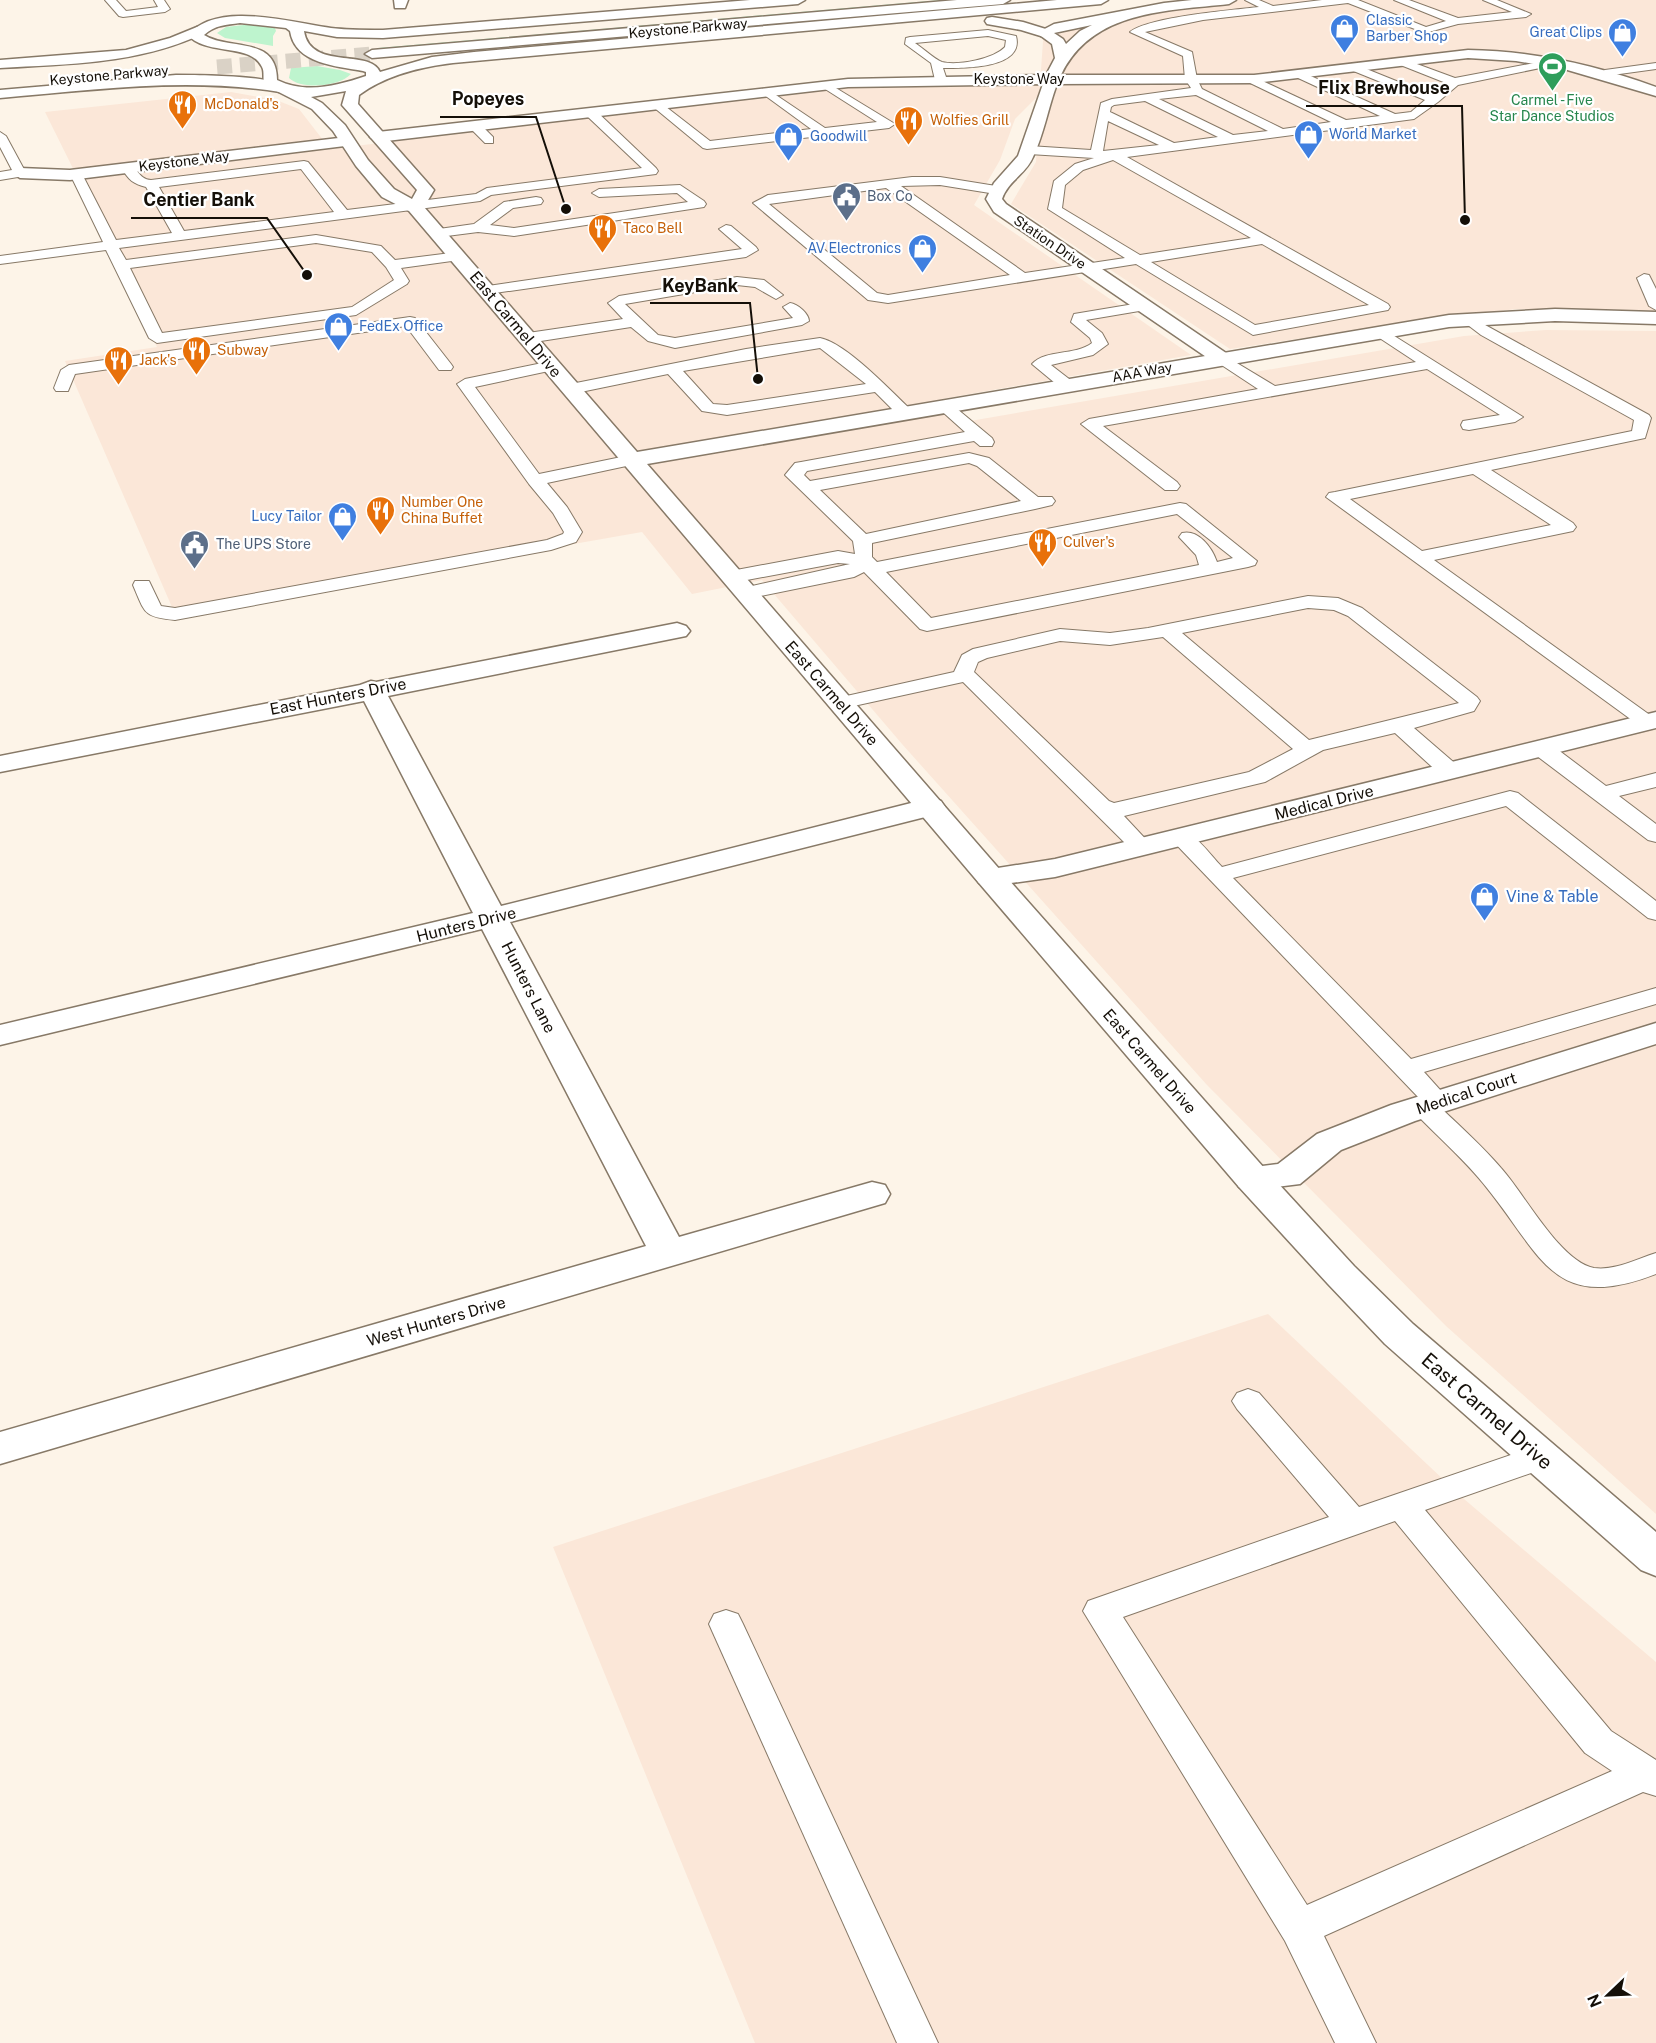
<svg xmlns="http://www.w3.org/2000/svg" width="1656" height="2043" viewBox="0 0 1656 2043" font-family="'Public Sans',sans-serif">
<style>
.commercial{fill:#fbe7d8}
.green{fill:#bef4ce}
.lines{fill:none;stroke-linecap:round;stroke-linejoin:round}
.highway-tunnel{stroke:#dad2c6;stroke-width:15;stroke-dasharray:15 8;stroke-linecap:butt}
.lane-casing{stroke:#877967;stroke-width:2}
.street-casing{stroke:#877967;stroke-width:3}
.secondary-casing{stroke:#877967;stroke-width:3}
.highway-casing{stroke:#877967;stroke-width:3}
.lane{fill:#fff;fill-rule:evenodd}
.street{fill:#fff;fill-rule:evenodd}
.secondary{fill:#fff;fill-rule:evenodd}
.highway{fill:#fff;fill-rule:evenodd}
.labels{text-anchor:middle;stroke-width:4.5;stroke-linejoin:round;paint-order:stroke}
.far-shop-label{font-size:14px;fill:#366cbe;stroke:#fff;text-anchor:start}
.far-street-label{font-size:14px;fill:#140f08;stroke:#fff}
.far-leisure-label{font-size:14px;fill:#27864d;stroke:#fff}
.far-food-label{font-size:14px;fill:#c56008;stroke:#fff;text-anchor:start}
.far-service-label{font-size:14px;fill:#4e5e75;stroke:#fff;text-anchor:start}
.street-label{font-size:16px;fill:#140f08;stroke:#fff}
.shop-label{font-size:16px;fill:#366cbe;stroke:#fff;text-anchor:start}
.near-street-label{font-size:20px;fill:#140f08;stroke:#fff}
.leader{fill:none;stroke:#140f08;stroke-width:2}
.callout-dot{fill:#140f08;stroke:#fff;stroke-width:2}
.callout-label{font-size:18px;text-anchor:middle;font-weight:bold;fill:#140f08;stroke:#fff;stroke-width:4.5;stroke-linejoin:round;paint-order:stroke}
</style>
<rect width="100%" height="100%" fill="#fdf4e8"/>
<g class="commercial">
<path d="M1202,0H1656V312L1517,309L1428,319L1230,349L1011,204L1036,162L1039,95L1015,119L1000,160L974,205L1191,355L942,399L970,421L1464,336L1546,330L1656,331V1514L1446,1326L1207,1085L902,744L762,580L692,594L642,532L175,614L65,361L157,347L102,227L45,112L231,92L276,100L299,109L330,149L865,85L1040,84L1044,27L1123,10Z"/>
<path d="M1268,1314L1464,1499L1656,1662V2043H755L553,1547Z"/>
</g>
<g class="green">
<path d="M941,0H975L380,51L378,48Z"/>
<path d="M252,24L275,28L276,31L273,36V46L225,38L217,33L226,27Z"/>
<path d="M317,66L340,70L351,74C339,87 301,90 289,78L291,68Z"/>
</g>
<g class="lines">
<path class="highway-tunnel" d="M217,67L372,54"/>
<defs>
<g id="lane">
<path d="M105,0H116L126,11L158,7L154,0H164L170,9L165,12L123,17L119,16Z"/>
<path d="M1245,0H1259L1273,6L1322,0H1358L1426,27L1446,21L1394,0H1409L1458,18L1512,12L1483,0H1497L1531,14L1526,17L1458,24L1425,33L1348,3L1203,20L1145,32L1192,52L1197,79L1202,89L1283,129L1331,122L1246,81V77H1254L1346,120L1380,116L1296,77V73H1304L1395,114L1411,112L1425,100L1351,70V66H1359L1431,95L1446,83L1398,64V60H1406L1455,78L1550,60L1556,63L1550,66L1458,85L1438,102L1414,119L1127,157L1388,304L1390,307L1388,310L1253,335L1136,264L888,303L868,300L753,203L768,195L912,177H940L996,186L1002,190L996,194L940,185L901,186L1025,273L1125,258L1048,209L1054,181L1075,164L1094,158L1029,154L1023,150L1029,146L1091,150L1101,103L1112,99L1191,88L1185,79L1183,56L1130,32C1148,17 1232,10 1259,7ZM1196,95L1268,131L1233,135L1159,99ZM1145,101L1218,137L1174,143L1110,112L1111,107L1114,105ZM1108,121L1159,145L1103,151ZM1113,160L1251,238L1140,255L1062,208L1065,185L1083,170ZM886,188L1010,275L888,295L877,293L769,204ZM1262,244L1369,305L1255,325L1151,262Z"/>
<path d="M988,30L1016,36C1025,69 963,68 943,68L947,80L941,83L935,80L931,63L905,44L906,38L910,37ZM988,36L1006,40L1005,47C994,59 958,66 942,62C934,59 923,48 915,43Z"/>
<path d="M1656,63V69L1605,76L1599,73L1605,70Z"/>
<path d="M826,82L895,124L889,128L707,149L703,148L651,105L657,101L661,103L710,141L811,129L763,94L761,92L767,89L825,128L877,122L822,87V83Z"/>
<path d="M591,109L595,110L656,168L658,171L656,174L491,195L480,201L119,248L126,260L316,235L381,246L395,260L459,252L466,256L459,260L401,268L409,281L407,284L356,315L157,343L149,338L106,250L0,264V256L103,242L70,174L76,170L82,174L116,240L172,233L146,187C134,184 128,180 122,168L128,164C138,167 138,179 151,180L304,161L308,162L347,210L476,194L487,188L642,168L587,116L585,113ZM301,169L334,212L184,231L159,187ZM316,243L372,252L386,267L394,280L352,307L162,333L130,268Z"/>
<path d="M475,122L479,123L493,137V143H485L471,129V123Z"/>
<path d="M0,132L6,136L26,173L24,176L0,180V172L12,170L0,147Z"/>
<path d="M680,185L704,201L706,204L704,207L514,236L478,232L439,237L432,233L439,229L474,224L504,202L536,197L541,198L543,201L541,204L513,208L490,225L514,228L688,202L677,193L599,197L592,193L599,189Z"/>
<path d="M726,225L731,226L756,247L758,250L746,257L488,294L481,290L488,286L742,249L719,229Z"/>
<path d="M1644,274L1649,275L1656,289V310L1649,306L1637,278Z"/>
<path d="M737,277L764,280L783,295L776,299L755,287L737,285L625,304L658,335L675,338L793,318L783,307L790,303C798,304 809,314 809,321L802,325L675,348L648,341L631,327L528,343L520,338L528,333L623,319L608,303L619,296Z"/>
<path d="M1146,302L1153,306L1151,309L1086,320L1102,333L1108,344L1093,355L1051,365L1073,382L1075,385L1073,388H1061L1032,364C1046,349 1075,356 1092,343L1090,338L1071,322L1074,314Z"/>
<path d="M1467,315L1649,415L1651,418L1645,438L1491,470L1573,523L1576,527L1573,531L1434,560L1654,718V726L1647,728L1640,726L1326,497L1329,493L1335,492L1632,431L1634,420L1481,335L1460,319ZM1473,474L1551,525L1422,551L1350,499Z"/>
<path d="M410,317L415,318L451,364L453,367L451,370H439L406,326L75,374L68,391H56L54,388L61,370L69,365Z"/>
<path d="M1380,327L1523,417L1515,422L1469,430L1463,429L1461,425L1463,421L1500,415L1427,369L1103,426L1177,482L1180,486L1177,490H1165L1081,424L1089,419L1258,389L1217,362L1214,359L1222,354L1275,386L1416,362L1375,335L1372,332L1375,329Z"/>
<path d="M820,338C846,343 891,391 911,410L913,413L911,416H899L875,392L727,415L702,411L668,374L571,394L563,389L571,384L746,349ZM820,348L866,384L727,405L713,404L683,371Z"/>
<path d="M552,361L560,366L558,369L475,387L539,474L631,455L637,456L640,460L637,464L631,465L547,483L567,507L582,532L576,542L551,550L175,620C143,617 145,613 133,585L135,581H149L161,606L175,608L547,540L563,534L564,532L553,513L529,484L457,384L465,379Z"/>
<path d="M944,401L950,403L992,438L994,442L992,446H980L974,441L807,471L804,475L810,481L969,453L989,458L1038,497H1052L1055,501L1052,505L1035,509L872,543V557L877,562L1180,503L1186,504L1257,561L1255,565L1248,567L927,631L920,629L864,572L854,577L746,599L739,597L736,593L739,589L850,564L838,563L731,583L724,581L722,577L724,573L731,571L838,551L855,554L853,541L785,475L795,463L801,462L965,432L936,406ZM969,463L977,466L1021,501L866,534L820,490ZM1177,514L1233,558L1217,562C1212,547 1198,529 1182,533L1179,537L1196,555L1199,565L931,618L886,572Z"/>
<path d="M1308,596L1338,598L1362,608L1477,697L1480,701L1474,711L1414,728L1458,766L1461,771L1458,776L1450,778L1442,776L1395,733L1323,750L1265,782L1124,816L1153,847L1150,852L1142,854L1134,852L963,682L840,709L833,707L830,703L833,699L954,672L962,655L973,649L1060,629L1110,633L1148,628ZM1308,608L1334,610L1348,616L1459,703L1309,740L1182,633ZM1163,637L1293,749L1249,772L1114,803L1109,801L974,672L978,662L987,658L1060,641L1110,645Z"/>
<path d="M1541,742L1549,743L1606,786L1656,773V787L1619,796L1656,824V842L1648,840L1533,753L1530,748L1533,743Z"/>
<path d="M1510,791L1518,793L1656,901V920L1648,918L1506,806L1233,878L1411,1059L1656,988V1004L1424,1072L1451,1102L1447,1108L1442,1109C1462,1128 1483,1147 1501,1168C1524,1193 1560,1262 1594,1268C1615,1271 1636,1259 1656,1253V1274C1553,1314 1542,1256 1487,1188C1465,1160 1438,1137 1414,1112L1410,1106L1414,1100L1419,1098L1169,837L1172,832C1193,827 1208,853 1222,867Z"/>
<path d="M1248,1389L1259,1393L1359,1507L1540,1445L1551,1448L1556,1457L1551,1466L1425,1510L1611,1731L1656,1760V1796L1643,1792L1324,1936L1376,2043H1335L1285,1941L1083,1611L1088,1601L1329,1517L1237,1409L1232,1401L1237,1393ZM1395,1521L1585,1753L1612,1771L1307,1905L1123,1617Z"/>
<path d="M726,1610L738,1614L743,1624L938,2043H897L709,1624L714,1614Z"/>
</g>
<g id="street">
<path d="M394,0H408L405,8H395Z"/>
<path d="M1192,0H1236L1229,4C1167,11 1092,10 1061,75H1254L1468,50C1533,51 1595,65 1656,87V96L1564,69L1516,61L1468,58L1254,83L1057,84C1048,108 1044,134 1033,157C1026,174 1008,181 1002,199L1006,204L1229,355L1232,359L1229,363H1215L994,212L986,199L994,183L1018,156L1043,84L848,87L378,142L370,137L378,132L848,79L1046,75L1055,58L1052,44L1037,33L1054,24L1164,3ZM1092,25L1080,31L1066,44L1063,39L1054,33Z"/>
<path d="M347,137L355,142L353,145L70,180L20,178L12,173L20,168L70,170Z"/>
<path d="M677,623L686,626L690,631L686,636L388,696L501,906L931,798L941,801L945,807L941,813L510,922L679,1237L872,1182L885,1185L890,1194L885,1203L0,1464V1432L646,1246L482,929L0,1045V1025L473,913L364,701L0,772V756L360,685L371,681L376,682Z"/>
<path d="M1656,712V728L1055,877L990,886L979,883L975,877L979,871L1055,859Z"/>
<path d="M1656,1023V1044L1415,1121L1341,1150L1300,1184L1252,1190L1239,1187L1234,1178L1239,1169L1278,1164L1317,1134L1391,1105Z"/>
</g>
<g id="secondary">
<path d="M750,0H805L798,4L383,38L337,37L304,31C310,71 370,48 380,72L432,57L474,52L1057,0H1108L1101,4L453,63C420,67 386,75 359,95L358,104L434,190L424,207L637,452L1449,315L1555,309L1656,312V324L1555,321L1449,327L647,464L1001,871L1265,1169L1354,1266L1413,1324L1656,1532V1576L1641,1570L1385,1344L1328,1284L1239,1187L979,883L409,211L382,197L356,166L333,131L312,109L265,85C262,79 265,72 262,67C251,43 206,56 188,35C218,0 292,23 331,28C348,30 366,30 383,30ZM240,23L286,28L290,31C295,64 336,66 363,71L366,72V76C336,86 306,94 277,80C277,35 229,51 204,35C215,25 226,25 240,23ZM346,91L342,105L417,190L412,199L394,189L368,160L345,125L322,103L311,97Z"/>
<path d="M992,17L1023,22L1049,30L1051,33L1044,37L1021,30L987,24L985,21L987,18Z"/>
</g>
<g id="highway">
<path d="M957,0H1010L1003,4L372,58L365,54L372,50Z"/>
<path d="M197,27L202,28L204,31L202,34C138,64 69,64 0,68V60L126,50L170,38Z"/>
<path d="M176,75C196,75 276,75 287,88L280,92C186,77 94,90 0,98V90Z"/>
</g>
</defs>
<use href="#lane" class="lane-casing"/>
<use href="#street" class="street-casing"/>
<use href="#secondary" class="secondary-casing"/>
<use href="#highway" class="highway-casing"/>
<use href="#lane" class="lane"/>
<use href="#street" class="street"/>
<use href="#secondary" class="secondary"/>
<use href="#highway" class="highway"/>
</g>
<defs>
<symbol id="shop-pin" viewBox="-11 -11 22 30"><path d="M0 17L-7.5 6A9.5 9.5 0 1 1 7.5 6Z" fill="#3f7fe0" stroke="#fff"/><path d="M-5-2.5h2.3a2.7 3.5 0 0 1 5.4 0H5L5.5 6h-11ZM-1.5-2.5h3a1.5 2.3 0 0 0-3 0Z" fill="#fff"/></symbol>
<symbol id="stadium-pin" viewBox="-11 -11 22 30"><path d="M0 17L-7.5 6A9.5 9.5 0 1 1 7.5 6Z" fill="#2e9e5b" stroke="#fff"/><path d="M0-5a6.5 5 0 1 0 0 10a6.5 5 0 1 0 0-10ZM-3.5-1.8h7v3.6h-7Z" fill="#fff"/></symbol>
<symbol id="restaurant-pin" viewBox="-11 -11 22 30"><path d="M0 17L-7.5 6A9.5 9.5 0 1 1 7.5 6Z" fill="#e8710a" stroke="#fff"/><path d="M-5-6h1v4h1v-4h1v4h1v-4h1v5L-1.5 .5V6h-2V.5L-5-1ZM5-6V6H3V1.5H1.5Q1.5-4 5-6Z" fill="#fff"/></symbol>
<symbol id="civic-pin" viewBox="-11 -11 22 30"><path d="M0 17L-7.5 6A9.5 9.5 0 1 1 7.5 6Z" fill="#5c6f8a" stroke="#fff"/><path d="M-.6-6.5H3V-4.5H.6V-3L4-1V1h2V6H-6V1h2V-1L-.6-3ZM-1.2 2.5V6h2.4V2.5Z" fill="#fff"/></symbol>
</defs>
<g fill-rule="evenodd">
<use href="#shop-pin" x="1328" y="12" width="33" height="45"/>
<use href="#shop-pin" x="1606" y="16" width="33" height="45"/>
<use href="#stadium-pin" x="1536" y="50" width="33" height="45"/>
<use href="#restaurant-pin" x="166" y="88" width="33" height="45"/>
<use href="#restaurant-pin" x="892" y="104" width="33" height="45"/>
<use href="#shop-pin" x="1292" y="118" width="33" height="45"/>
<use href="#shop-pin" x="772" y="120" width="33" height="45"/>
<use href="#civic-pin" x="830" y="180" width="33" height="45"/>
<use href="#restaurant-pin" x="586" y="212" width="33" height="45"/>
<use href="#shop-pin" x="906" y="232" width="33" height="45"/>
<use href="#shop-pin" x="322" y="310" width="33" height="45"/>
<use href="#restaurant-pin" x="180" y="334" width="33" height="45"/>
<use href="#restaurant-pin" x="102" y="344" width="33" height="45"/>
<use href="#restaurant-pin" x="364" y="494" width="33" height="45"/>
<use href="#shop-pin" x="326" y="500" width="33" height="45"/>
<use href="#restaurant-pin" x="1026" y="526" width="33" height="45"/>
<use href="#civic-pin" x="178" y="528" width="33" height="45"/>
<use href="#shop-pin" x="1468" y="880" width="33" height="45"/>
</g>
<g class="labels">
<g class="far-shop-label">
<text x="1366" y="25">Classic<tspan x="1366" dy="16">Barber Shop</tspan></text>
<text x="1602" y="37" text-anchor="end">Great Clips</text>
<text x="1329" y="139">World Market</text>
<text x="810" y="141">Goodwill</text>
<text x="901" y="253" text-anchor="end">AV Electronics</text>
<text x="359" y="331">FedEx Office</text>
<text x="322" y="521" text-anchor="end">Lucy Tailor</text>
</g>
<g class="far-street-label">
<text transform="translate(688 28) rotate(-5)" y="5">Keystone Parkway</text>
<text transform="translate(109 75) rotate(-5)" y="5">Keystone Parkway</text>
<text x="1019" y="84">Keystone Way</text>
<text transform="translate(184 161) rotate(-7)" y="5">Keystone Way</text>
<text transform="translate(1050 242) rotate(34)" y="5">Station Drive</text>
<text transform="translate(1142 372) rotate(-10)" y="5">AAA Way</text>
</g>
<g class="far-leisure-label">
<text x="1552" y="105">Carmel - Five<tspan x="1552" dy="16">Star Dance Studios</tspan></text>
</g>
<g class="far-food-label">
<text x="204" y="109">McDonald's</text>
<text x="930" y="125">Wolfies Grill</text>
<text x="623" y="233">Taco Bell</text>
<text x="217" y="355">Subway</text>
<text x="139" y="365">Jack's</text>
<text x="401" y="507">Number One<tspan x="401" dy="16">China Buffet</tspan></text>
<text x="1063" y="547">Culver's</text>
</g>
<g class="far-service-label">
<text x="867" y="201">Box Co</text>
<text x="216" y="549">The UPS Store</text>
</g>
<g class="street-label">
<text transform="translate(516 324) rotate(50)" y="6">East Carmel Drive</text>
<text transform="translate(832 693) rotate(49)" y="6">East Carmel Drive</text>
<text transform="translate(338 696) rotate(-11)" y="6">East Hunters Drive</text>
<text transform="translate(1324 802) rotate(-14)" y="6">Medical Drive</text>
<text transform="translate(466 924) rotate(-14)" y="6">Hunters Drive</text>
<text transform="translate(529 987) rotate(63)" y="6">Hunters Lane</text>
<text transform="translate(1150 1061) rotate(49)" y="6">East Carmel Drive</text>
<text transform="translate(1466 1093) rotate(-18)" y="6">Medical Court</text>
<text transform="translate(436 1321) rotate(-16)" y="6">West Hunters Drive</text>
</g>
<g class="shop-label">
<text x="1506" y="902">Vine &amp; Table</text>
</g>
<g class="near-street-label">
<text transform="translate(1487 1411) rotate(41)" y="7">East Carmel Drive</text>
</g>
</g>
<path class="leader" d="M1465 220L1462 106H1306M566 209L536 117H440M307 275L267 218H131M758 379L750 303H650"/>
<g class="callout-dot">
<circle cx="1465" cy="220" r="6"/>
<circle cx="566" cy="209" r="6"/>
<circle cx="307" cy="275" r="6"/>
<circle cx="758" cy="379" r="6"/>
</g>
<g class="callout-label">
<text x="1384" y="94">Flix Brewhouse</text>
<text x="488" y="105">Popeyes</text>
<text x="199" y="206">Centier Bank</text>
<text x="700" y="292">KeyBank</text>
</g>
<g transform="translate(1608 1995) rotate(247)" stroke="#ffffff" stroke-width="4.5" paint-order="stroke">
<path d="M0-4.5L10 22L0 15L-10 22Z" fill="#140f08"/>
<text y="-9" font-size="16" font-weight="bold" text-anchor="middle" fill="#140f08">N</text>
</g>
</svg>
